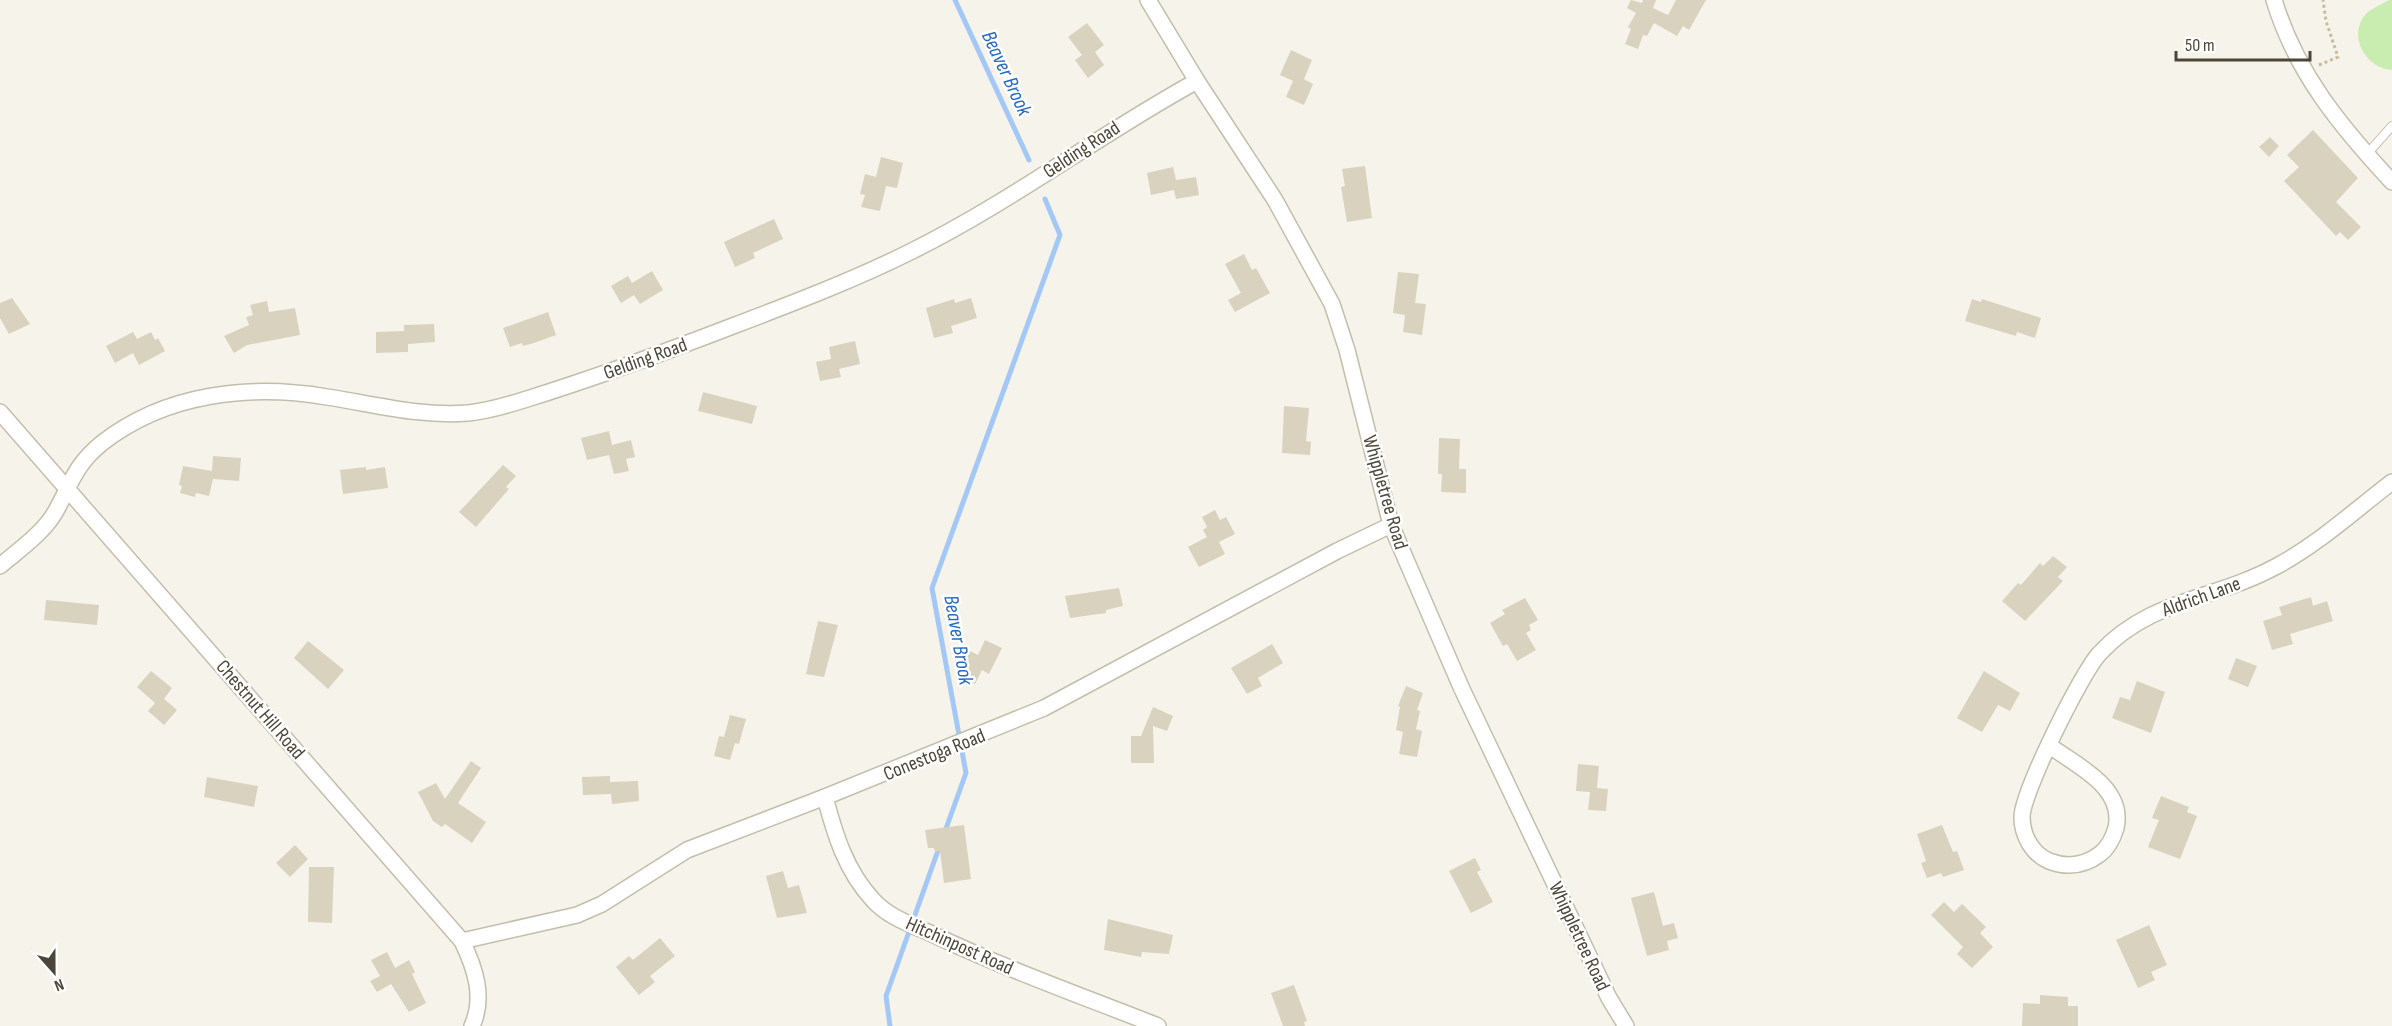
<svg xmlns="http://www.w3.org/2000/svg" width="2392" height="1026" viewBox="0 0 2392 1026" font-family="'Sofia Sans Condensed',sans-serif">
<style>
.green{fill:#c9edb0}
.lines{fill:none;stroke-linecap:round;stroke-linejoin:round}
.stream{stroke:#a3c8f6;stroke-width:5}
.building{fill:#d9d2be}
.service-casing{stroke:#c3beac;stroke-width:10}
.minor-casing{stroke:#c3beac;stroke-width:18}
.path{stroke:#c6bd9c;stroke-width:3;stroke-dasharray:3 3;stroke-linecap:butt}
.service{stroke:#fff;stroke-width:8}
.minor{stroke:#fff;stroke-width:15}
.labels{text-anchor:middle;stroke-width:5;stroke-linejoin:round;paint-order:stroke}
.street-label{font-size:20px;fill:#4b4637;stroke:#fff}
.water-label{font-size:21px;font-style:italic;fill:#2669c1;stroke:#fff}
</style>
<rect width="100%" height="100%" fill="#f6f4ea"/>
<path class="green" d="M2389,0H2392V70C2367,69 2347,37 2365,15C2370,9 2382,4 2389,0Z"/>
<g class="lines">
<g class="stream">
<path d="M955,0L1029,160"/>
<path d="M944,834L966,773L932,588L1060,235L1045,199"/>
<path d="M890,1026L886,996L940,845"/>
</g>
</g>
<g class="building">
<path d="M1631,0L1642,3L1643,0H1656L1653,8L1668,15L1676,0H1706L1689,30L1683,26L1677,36L1654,23L1647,36L1643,35L1638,49L1625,44L1631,29L1628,27L1636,13L1627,8Z"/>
<path d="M1087,23L1104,45L1095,52L1104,65L1088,78L1075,60L1082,55L1068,37Z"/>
<path d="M1291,50L1312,60L1304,79L1313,84L1304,105L1286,97L1293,81L1280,75Z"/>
<path d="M2313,130L2358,178L2336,202L2361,227L2348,240L2340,232L2336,236L2284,181L2299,167L2287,155Z"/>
<path d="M2270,137L2279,146L2269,157L2259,147Z"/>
<path d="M881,157L903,163L897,188L886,186L880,211L861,207L865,195L860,194L865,174L876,177Z"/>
<path d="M1365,166L1372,218L1347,222L1341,187L1345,186L1342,169Z"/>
<path d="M1173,167L1176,180L1196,177L1199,195L1176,199L1174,190L1151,195L1147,173Z"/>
<path d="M774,219L783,239L753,253L755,258L735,267L724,242Z"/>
<path d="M1244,254L1252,270L1256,268L1270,293L1235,312L1228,300L1241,293L1225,264Z"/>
<path d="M652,271L663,290L640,304L634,295L621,303L611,286L628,276L632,283Z"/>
<path d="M1398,272L1419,274L1415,303L1426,304L1422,335L1403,332L1405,315L1393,313Z"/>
<path d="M12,298L30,324L9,334L0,318V303Z"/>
<path d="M971,298L977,318L951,326L953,333L934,338L926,308L954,299L955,303Z"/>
<path d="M1972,299L1981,302L1982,299L2041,318L2035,338L2017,332L2016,336L1965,321Z"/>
<path d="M267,301L269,312L295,308L300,335L247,345L234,353L224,336L249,325L246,317L253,315L250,305Z"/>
<path d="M548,312L556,335L534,343L523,346L522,343L510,347L503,328Z"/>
<path d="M434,324L435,342L408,344V352L376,353V332L404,331V325Z"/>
<path d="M133,332L137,339L151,332L155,340L158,338L165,351L139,365L133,353L115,363L106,346Z"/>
<path d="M855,341L860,364L839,369L841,377L820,381L816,362L831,359L829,347Z"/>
<path d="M703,392L757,406L752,424L698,411Z"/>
<path d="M1284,406L1309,408L1306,441L1311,442L1310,455L1282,453Z"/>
<path d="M609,431L612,445L631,440L635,457L626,459L629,471L614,474L609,455L587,460L581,438Z"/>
<path d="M1439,438L1460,439L1459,469H1466V493L1441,492L1442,474H1438Z"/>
<path d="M213,456L241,458L239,481L213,479L209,496L196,493L195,497L180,493L182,486L179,485L183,466L212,471Z"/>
<path d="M503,465L516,476L506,487L509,489L476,527L459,512Z"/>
<path d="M366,467V470L385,467L388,488L343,494L340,470Z"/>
<path d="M1215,510L1220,520L1226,517L1235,534L1219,542L1225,554L1199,567L1188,547L1207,537L1203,530L1207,527L1202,517Z"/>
<path d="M2053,556L2067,567L2058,577L2063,581L2025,621L2002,601L2018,583L2021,585L2040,563L2043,566Z"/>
<path d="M1119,588L1123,606L1106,610V613L1070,618L1065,596Z"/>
<path d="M2311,597L2313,606L2327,601L2333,621L2290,634L2293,644L2272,650L2263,621L2282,615L2279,607Z"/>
<path d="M1525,598L1538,620L1529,625L1531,630L1526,633L1536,650L1517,661L1507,644L1503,646L1490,623L1505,614L1502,610Z"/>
<path d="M46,600L99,605L97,625L44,620Z"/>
<path d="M818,621L838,625L824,677L806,674Z"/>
<path d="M985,640L1002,648L989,674L982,670L975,684L958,675L970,651L978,655Z"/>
<path d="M308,641L344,670L328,689L294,658Z"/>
<path d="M1272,644L1283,663L1258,678L1262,686L1247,694L1231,668Z"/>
<path d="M2236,658L2257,666L2248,687L2228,679Z"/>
<path d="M151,671L172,688L164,699L177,710L164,725L148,711L155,703L137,687Z"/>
<path d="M1984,671L2020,693L2010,711L1998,705L1982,732L1957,718Z"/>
<path d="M2137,681L2165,692L2151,733L2112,718L2120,697L2130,700Z"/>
<path d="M1406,686L1423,693L1417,710L1420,711L1416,729L1422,731L1417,757L1399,754L1403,732L1396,730L1400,707L1398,706Z"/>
<path d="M1153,707L1173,716L1167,731L1153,726L1154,763H1131V736H1141Z"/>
<path d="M730,715L746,719L739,744L735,743L730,760L714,756L719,736L724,737Z"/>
<path d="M471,761L481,768L458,803L486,822L472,843L445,824L442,827L433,821L418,792L436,783L445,799Z"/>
<path d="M1578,764L1599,766L1597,788L1608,789L1606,811L1588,810L1590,792L1576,791Z"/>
<path d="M610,776V782L638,781L639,801L612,804L611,794L583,795L582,777Z"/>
<path d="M207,777L258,786L254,807L204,797Z"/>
<path d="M2161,796L2189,807L2187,812L2197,816L2180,859L2148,847L2159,820L2152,818Z"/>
<path d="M964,825L971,879L944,883L940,851L935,852L934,848H928L925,830Z"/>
<path d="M1942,825L1953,852L1957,851L1964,870L1943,877L1941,873L1927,878L1921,863L1926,861L1917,834Z"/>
<path d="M295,845L308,859L290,877L276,863Z"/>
<path d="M1475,858L1481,870L1477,872L1493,902L1471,913L1449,871Z"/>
<path d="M309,867H334L332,923L308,922Z"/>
<path d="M783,871L788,888L799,885L807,913L777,918L766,876Z"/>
<path d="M1654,892L1663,926L1674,923L1678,938L1667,941L1669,950L1647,956L1631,898Z"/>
<path d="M1944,902L1954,912L1962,904L1986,927L1980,933L1993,947L1972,968L1957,954L1963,947L1931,915Z"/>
<path d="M1108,919L1173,935L1169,954L1142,952L1141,957L1104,950Z"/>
<path d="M2149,925L2167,965L2151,972L2155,980L2138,988L2116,940Z"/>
<path d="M660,938L675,956L650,976L655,982L639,995L616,967L629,956L633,960Z"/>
<path d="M387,952L395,968L409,960L415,972L412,974L426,1003L409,1012L391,984L377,992L370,981L380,976L371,960Z"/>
<path d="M1294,985L1307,1021L1304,1022L1305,1026H1283L1271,993Z"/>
<path d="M2040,995L2068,997V1006H2078V1026H2022L2023,1003L2040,1004Z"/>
</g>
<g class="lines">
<defs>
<path id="service" d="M2367,154L2392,126"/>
<g id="minor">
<path d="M1148,0L1197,81L1275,200L1332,304L1347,350L1391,525L1461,687L1609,998L1626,1026"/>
<path d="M2274,0C2296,73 2341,127 2392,182"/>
<path d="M0,412L462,941C475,968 485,997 472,1026"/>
<path d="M0,566C20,549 45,532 57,509C72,481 76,464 102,443C166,393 250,384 327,397C374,404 421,417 468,413C488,411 508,405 527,399C594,378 660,354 725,329C788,305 852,281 912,251C1011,202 1100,134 1197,81"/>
<path d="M2050,746C2077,766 2125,787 2116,828C2113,838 2108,848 2100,854C2084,866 2067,868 2049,861C2032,854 2022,835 2022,817C2022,793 2081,674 2099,654C2149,599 2214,600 2275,567C2317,545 2354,511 2392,482"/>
<path d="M825,797C835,835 846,871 873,900C888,917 912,925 932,934C1006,969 1082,996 1158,1026"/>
<path d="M462,941L577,915L602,904L687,850L825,797L1044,708L1337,551L1391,525"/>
</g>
</defs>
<use href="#service" class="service-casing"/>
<use href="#minor" class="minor-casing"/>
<path class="path" d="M2319,65L2338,57L2326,21L2323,0"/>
<use href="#service" class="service"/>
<use href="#minor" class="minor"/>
</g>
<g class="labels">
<g class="street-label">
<text transform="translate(1081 149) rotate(-33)" y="7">Gelding Road</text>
<text transform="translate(645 358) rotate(-20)" y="7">Gelding Road</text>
<text transform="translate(1386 492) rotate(74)" y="7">Whippletree Road</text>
<text transform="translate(2201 596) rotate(-20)" y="7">Aldrich Lane</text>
<text transform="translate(261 709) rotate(49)" y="7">Chestnut Hill Road</text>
<text transform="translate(934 754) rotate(-22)" y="7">Conestoga Road</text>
<text transform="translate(1580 936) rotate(65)" y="7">Whippletree Road</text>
<text transform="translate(960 945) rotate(24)" y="7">Hitchinpost Road</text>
</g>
<g class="water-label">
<text transform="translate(1007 73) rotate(65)" y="7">Beaver Brook</text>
<text transform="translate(959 640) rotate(80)" y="7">Beaver Brook</text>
</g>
</g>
<g transform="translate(54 972) rotate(159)" stroke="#ffffff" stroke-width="4.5" paint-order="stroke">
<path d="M0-4.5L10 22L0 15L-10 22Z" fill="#4b4637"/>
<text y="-9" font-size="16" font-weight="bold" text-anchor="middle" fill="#4b4637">N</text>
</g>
<path d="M2176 51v9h134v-9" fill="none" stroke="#4b4637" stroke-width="3"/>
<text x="2185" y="51" font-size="18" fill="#4b4637" stroke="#ffffff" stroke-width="4.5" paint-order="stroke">50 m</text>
</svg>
